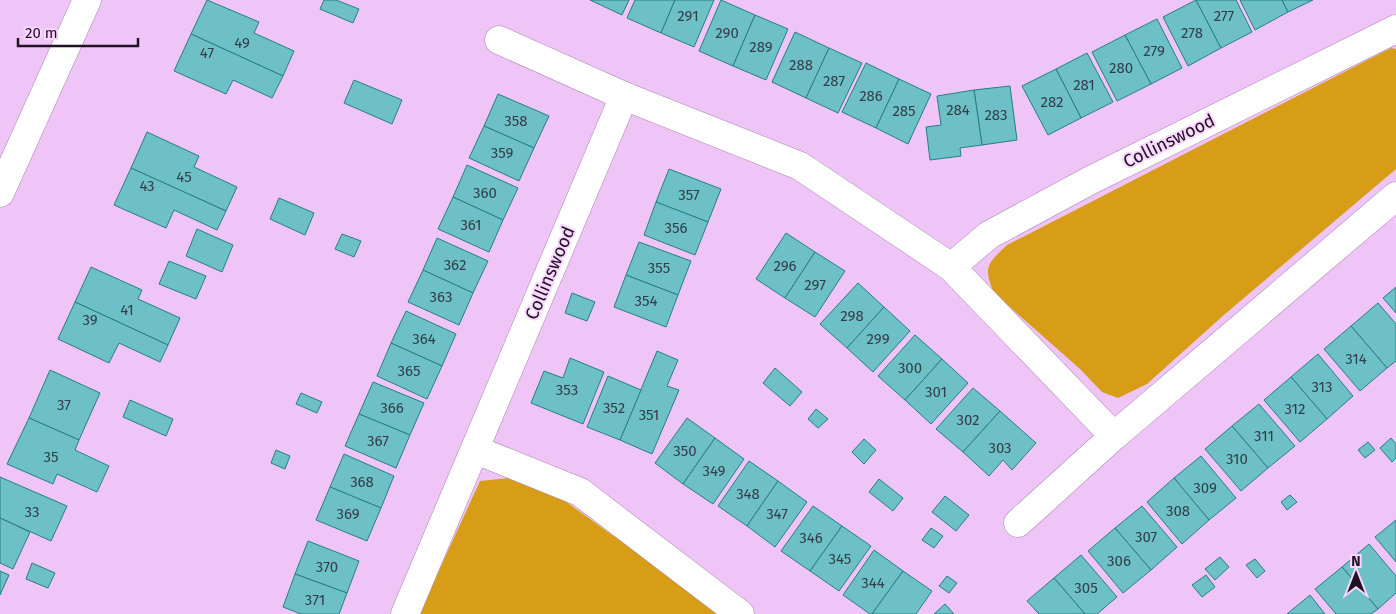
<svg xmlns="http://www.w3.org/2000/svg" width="1396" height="614" viewBox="0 0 1396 614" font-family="'Fira Sans',sans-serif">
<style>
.green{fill:#d79d17}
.building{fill:#6dc0c5;stroke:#257f84}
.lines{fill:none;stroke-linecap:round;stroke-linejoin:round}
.minor-casing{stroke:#aa83b2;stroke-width:29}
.tertiary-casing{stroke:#aa83b2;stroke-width:29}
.minor{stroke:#fff;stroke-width:28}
.tertiary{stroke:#fff;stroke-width:28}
.labels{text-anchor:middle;stroke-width:4;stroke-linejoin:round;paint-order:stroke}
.number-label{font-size:15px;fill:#333d4c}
.street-label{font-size:18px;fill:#201123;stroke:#f8d6fe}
</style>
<rect width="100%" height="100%" fill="#efc5f7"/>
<g class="green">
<path d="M1391,48L1396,49V169L1225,314L1147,384L1118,398L1102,392L1080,369L994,293C983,267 987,264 1007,245Z"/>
<path d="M509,478L532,483L550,490L612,535L648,557L723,614H419L480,481Z"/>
</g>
<g class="building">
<path d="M207,0L259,22L254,33L294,51L283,76L191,34Z"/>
<path d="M324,0H336L359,9L353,23L320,9Z"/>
<path d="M590,0H629L622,15Z"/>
<path d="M635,0H675L661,33L627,18Z"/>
<path d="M675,0H714L694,47L661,33Z"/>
<path d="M721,0L755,15L733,66L699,51Z"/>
<path d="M1196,0L1221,48L1188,66L1163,17Z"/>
<path d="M1196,0H1236L1252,32L1221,48Z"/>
<path d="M1240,0H1282L1288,12L1255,30Z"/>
<path d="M1282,0H1313L1288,12Z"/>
<path d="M755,15L788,29L766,80L733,66Z"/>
<path d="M1157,19L1182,68L1151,84L1125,35Z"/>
<path d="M795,32L829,48L806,98L772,82Z"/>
<path d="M191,34L283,76L272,98L233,80L226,94L174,71Z"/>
<path d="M1125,35L1151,84L1117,101L1092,52Z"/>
<path d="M829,48L862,63L838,113L806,98Z"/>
<path d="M1087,53L1113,102L1081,118L1056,69Z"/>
<path d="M866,63L899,79L876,128L842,112Z"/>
<path d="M1056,69L1081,118L1048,135L1022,86Z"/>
<path d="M899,79L931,94L908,144L876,128Z"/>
<path d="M354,80L402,100L392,124L344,103Z"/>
<path d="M1010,86L1017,140L982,145L974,90Z"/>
<path d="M974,90L982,145L960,148L961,156L930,160L926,127L941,125L937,96Z"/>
<path d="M498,94L549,116L534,148L484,126Z"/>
<path d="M484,126L534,148L519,181L469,158Z"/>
<path d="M147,132L199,156L194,167L237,187L226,211L131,168Z"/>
<path d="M467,165L518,188L503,220L453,197Z"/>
<path d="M131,168L226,211L217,230L174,210L166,228L114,205Z"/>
<path d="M669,169L721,189L708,222L656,202Z"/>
<path d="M453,197L503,220L489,252L438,229Z"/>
<path d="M279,198L314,213L305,235L270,219Z"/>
<path d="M656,202L708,222L695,255L644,235Z"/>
<path d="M197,229L233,245L222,272L186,256Z"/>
<path d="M786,233L815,252L785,298L756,279Z"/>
<path d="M342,234L361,241L354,257L335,249Z"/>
<path d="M437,238L488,261L473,293L423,270Z"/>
<path d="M639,242L691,261L678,295L626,275Z"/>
<path d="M815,252L845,271L815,317L785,298Z"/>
<path d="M169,261L206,276L196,299L159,284Z"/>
<path d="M91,267L142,290L138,299L180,318L168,345L75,302Z"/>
<path d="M423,270L473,293L459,325L408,302Z"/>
<path d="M626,275L678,295L666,327L614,307Z"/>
<path d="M858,283L884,307L847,348L820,324Z"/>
<path d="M1396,287V313L1383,298Z"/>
<path d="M572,293L595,302L587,321L565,313Z"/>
<path d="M75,302L168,345L160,362L119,343L109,363L58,339Z"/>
<path d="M1378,303L1396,324V361L1387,368L1351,326Z"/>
<path d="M884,307L910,331L873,372L847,348Z"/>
<path d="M406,311L456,334L442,366L391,343Z"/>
<path d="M1351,326L1387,368L1360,391L1324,349Z"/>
<path d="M915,335L942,359L905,400L878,376Z"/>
<path d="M391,343L442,366L427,399L377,376Z"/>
<path d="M657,351L678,360L667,386L679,390L652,454L620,440Z"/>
<path d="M1318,354L1353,396L1327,419L1291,377Z"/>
<path d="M570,358L604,372L583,424L531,403L544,371L563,378Z"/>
<path d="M942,359L968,383L931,424L905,400Z"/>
<path d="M775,368L802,392L790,406L763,383Z"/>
<path d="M50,370L100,393L79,440L29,418Z"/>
<path d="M608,376L641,390L620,440L587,427Z"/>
<path d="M1291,377L1327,419L1300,442L1264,400Z"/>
<path d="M373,382L424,403L410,435L359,414Z"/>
<path d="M973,388L1000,411L963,452L936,429Z"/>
<path d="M301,393L322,402L317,413L296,404Z"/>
<path d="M130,400L173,419L166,436L123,417Z"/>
<path d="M1259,404L1295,446L1268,468L1232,426Z"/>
<path d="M816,409L828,419L818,428L808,419Z"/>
<path d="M1000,411L1036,443L1012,470L1003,460L989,476L963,452Z"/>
<path d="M359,414L410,435L396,468L345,446Z"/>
<path d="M29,418L79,440L75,450L109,466L97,492L57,474L53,484L7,464Z"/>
<path d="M687,418L715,438L683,484L655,463Z"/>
<path d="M1232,426L1268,468L1241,491L1205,449Z"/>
<path d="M715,438L744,459L713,504L683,484Z"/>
<path d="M1391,438L1396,444V458L1392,462L1380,448Z"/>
<path d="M864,439L876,450L864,464L852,452Z"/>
<path d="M1368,442L1375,450L1365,458L1358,450Z"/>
<path d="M276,450L290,456L285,469L271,463Z"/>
<path d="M344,454L394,476L381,508L330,487Z"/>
<path d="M1201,456L1236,498L1209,520L1174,478Z"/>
<path d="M749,461L778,481L747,526L718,506Z"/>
<path d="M0,477L67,506L51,541L0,518Z"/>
<path d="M1174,478L1209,520L1182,544L1147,502Z"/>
<path d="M879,479L903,498L893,511L869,492Z"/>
<path d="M778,481L807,502L775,547L747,526Z"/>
<path d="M330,487L381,508L367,541L316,520Z"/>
<path d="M1290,495L1297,502L1287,510L1281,502Z"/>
<path d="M945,496L969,515L956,531L932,512Z"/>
<path d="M813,506L842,526L810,571L781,551Z"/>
<path d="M1142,506L1177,547L1151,570L1115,528Z"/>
<path d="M0,518L30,532L13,569L0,563Z"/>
<path d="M1396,520V562L1375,537Z"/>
<path d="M842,526L871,546L839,591L810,571Z"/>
<path d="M931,528L943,536L934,548L922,540Z"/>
<path d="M1115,528L1151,570L1123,593L1088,551Z"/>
<path d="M308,541L359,561L347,593L295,574Z"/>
<path d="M1369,544L1396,576V593L1378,609L1342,567Z"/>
<path d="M874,550L903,571L872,614H870L843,595Z"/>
<path d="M1081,555L1117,597L1097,614H1085L1054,578Z"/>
<path d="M1220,557L1229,567L1215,580L1205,569Z"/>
<path d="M1255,559L1265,571L1257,578L1246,565Z"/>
<path d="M32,563L55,573L48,588L26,579Z"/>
<path d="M1342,567L1378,609L1371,614H1336L1315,589Z"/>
<path d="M0,571L9,575L0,595Z"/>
<path d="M903,571L932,591L916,614H872Z"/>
<path d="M295,574L347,593L339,614H301L283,607Z"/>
<path d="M1206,575L1215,587L1202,597L1192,585Z"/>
<path d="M947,576L957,583L949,593L939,586Z"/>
<path d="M1054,578L1085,614H1039L1027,601Z"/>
<path d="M1310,595L1325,614H1287Z"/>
<path d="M945,604L954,614H934Z"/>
</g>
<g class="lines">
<defs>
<g id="minor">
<path d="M499,40L624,96L800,166L951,267L1114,436"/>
<path d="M951,267L989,235L1089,181L1396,29"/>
<path d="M476,450L580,492L740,614"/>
<path d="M1018,523L1114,436L1396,196"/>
<path d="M405,614L624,96"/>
</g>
<path id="tertiary" d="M0,193L87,0"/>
</defs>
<use href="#minor" class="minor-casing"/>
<use href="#tertiary" class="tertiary-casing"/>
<use href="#minor" class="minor"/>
<use href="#tertiary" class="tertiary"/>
</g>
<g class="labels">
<g class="number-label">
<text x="688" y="21">291</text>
<text x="1224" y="21">277</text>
<text x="727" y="38">290</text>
<text x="1192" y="38">278</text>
<text x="242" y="48">49</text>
<text x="761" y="52">289</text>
<text x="1154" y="56">279</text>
<text x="207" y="58">47</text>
<text x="801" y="70">288</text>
<text x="1121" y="73">280</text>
<text x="834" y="86">287</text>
<text x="1084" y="90">281</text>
<text x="871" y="101">286</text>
<text x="1052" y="107">282</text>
<text x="958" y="115">284</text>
<text x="904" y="116">285</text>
<text x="996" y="120">283</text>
<text x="516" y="126">358</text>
<text x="502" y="158">359</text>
<text x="184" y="182">45</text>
<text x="147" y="191">43</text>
<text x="485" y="198">360</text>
<text x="689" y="200">357</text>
<text x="471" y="230">361</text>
<text x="676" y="233">356</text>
<text x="455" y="270">362</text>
<text x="785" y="271">296</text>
<text x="659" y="273">355</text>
<text x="815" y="290">297</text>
<text x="441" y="302">363</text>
<text x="646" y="306">354</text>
<text x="127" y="315">41</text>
<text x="852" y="321">298</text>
<text x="90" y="325">39</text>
<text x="424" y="344">364</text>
<text x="878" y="344">299</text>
<text x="1356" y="364">314</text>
<text x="910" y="373">300</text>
<text x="409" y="376">365</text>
<text x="1322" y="392">313</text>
<text x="567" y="395">353</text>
<text x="936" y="397">301</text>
<text x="64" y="410">37</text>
<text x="392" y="413">366</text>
<text x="614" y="413">352</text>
<text x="1295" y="414">312</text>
<text x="649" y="420">351</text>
<text x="968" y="425">302</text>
<text x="1264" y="441">311</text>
<text x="378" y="446">367</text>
<text x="1000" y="453">303</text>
<text x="685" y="456">350</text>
<text x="51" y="462">35</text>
<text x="1237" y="464">310</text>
<text x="714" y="476">349</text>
<text x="362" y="487">368</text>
<text x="1205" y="493">309</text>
<text x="748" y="499">348</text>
<text x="1178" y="516">308</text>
<text x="32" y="517">33</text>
<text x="348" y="519">369</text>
<text x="777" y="519">347</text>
<text x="1146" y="542">307</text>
<text x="811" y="543">346</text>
<text x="840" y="564">345</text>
<text x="1119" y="566">306</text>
<text x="327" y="572">370</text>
<text x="873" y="588">344</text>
<text x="1086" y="593">305</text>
<text x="315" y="605">371</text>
</g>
<g class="street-label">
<text transform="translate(1169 141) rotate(-26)" y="6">Collinswood</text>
<text transform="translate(550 273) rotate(-67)" y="6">Collinswood</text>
</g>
</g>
<g transform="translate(1356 574)" stroke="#f8d6fe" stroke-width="4" paint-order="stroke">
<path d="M0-4L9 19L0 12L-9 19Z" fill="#201123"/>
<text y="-8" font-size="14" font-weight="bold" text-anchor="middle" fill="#201123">N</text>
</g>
<path d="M18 38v8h120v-8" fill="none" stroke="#201123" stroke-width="2.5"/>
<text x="25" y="38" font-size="15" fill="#201123" stroke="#f8d6fe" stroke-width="4" paint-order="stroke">20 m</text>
</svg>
